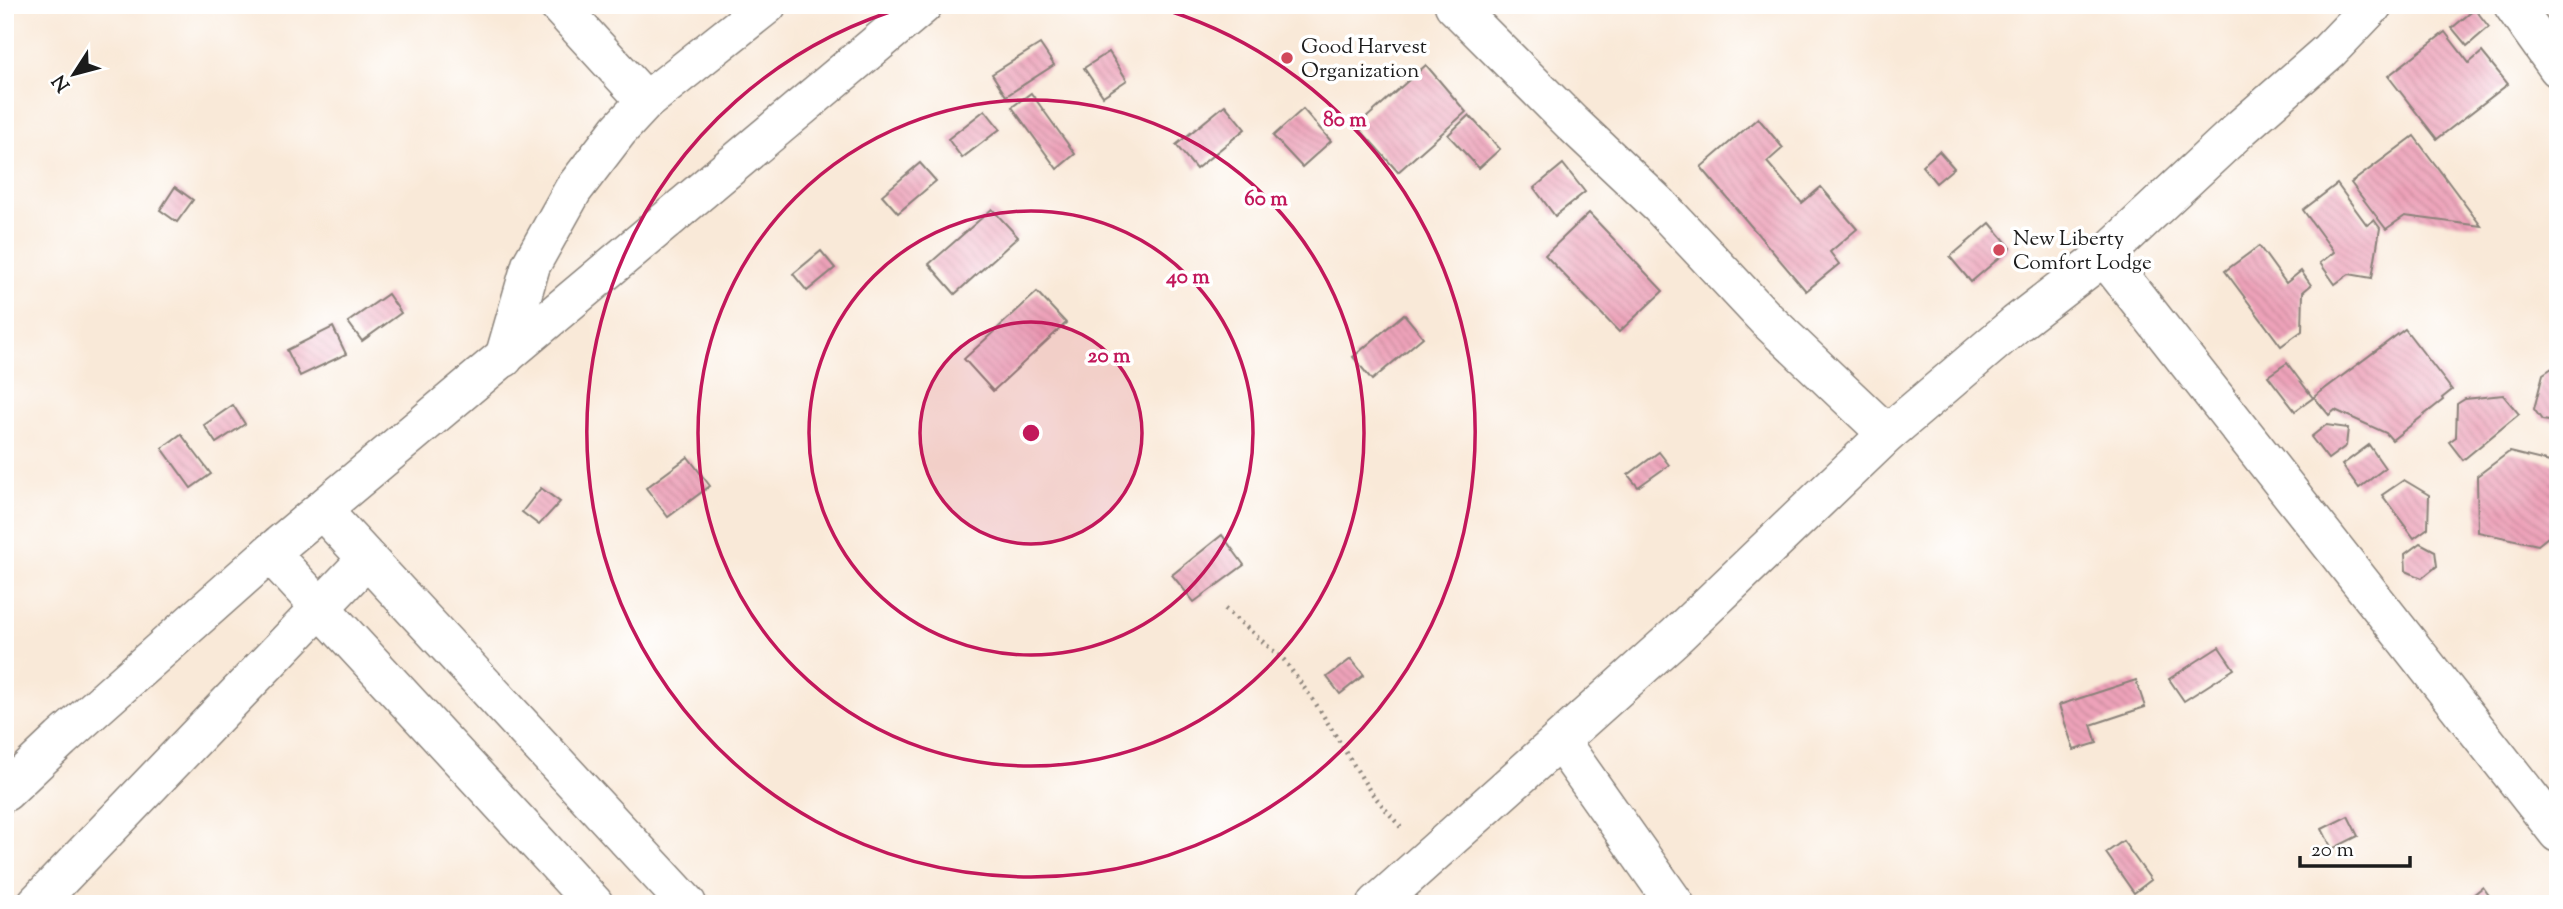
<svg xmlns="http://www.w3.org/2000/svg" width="2563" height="909" viewBox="0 0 2563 909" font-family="'Sorts Mill Goudy',serif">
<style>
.building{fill:url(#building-back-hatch)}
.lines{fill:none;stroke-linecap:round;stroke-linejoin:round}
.minor-casing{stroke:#8a827a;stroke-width:41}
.highway-casing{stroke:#8a827a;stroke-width:41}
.path{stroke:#8a827a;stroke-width:4.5;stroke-dasharray:2 5;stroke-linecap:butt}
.minor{stroke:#fff;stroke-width:38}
.highway{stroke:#fff;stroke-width:38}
.ring{fill:none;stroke:#c2185b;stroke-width:3.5}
.poi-dot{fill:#d1495b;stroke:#fff;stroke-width:2.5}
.labels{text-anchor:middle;stroke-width:7;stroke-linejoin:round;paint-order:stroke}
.poi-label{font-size:21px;fill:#1c1c1c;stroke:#fff;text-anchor:start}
.centre{fill:#c2185b;stroke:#fff;stroke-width:3.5}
.ring-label{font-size:21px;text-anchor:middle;font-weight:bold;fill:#c2185b;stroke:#fff;stroke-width:7;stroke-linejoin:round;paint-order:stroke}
</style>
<defs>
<pattern id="building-back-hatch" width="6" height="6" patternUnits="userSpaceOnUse" patternTransform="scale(1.75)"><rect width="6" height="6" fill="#eda2b9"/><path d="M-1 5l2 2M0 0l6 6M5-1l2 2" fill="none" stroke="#cb8b9e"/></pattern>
</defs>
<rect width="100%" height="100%" fill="#fff"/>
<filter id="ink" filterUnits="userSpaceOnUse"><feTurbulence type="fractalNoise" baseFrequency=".0143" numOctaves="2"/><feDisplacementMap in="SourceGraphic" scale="14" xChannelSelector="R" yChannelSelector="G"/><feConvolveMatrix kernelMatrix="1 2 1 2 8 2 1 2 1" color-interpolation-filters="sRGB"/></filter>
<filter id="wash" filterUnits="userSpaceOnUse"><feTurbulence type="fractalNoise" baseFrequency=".00686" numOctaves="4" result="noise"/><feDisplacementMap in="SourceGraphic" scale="28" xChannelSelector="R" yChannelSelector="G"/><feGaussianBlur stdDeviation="1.57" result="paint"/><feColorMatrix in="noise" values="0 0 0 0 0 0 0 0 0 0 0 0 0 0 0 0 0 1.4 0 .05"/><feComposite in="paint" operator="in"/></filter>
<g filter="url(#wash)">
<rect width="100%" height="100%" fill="#f9e9d8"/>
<g id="blocks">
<g class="building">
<path d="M2475,9L2489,27L2467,46L2452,28Z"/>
<path d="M2445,32L2469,63L2482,52L2508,84L2437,139L2388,76Z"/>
<path d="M1040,44L1054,65L1006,96L992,74Z"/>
<path d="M1109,52L1127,80L1103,96L1084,68Z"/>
<path d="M1426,65L1466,112L1398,172L1357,126Z"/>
<path d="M1031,93L1075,154L1057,169L1012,107Z"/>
<path d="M1225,105L1245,129L1196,169L1176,145Z"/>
<path d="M1303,109L1331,141L1302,167L1273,136Z"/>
<path d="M985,110L1000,129L962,158L948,139Z"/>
<path d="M1469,115L1500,149L1479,168L1448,135Z"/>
<path d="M1758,118L1783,148L1767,162L1802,203L1821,187L1857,229L1830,252L1839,264L1806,291L1701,167Z"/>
<path d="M2414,136L2481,226L2405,216L2386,229L2351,183Z"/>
<path d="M1939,151L1954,168L1936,183L1922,166Z"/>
<path d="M920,163L936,181L898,213L882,195Z"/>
<path d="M1563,164L1585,192L1555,216L1534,188Z"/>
<path d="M2337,184L2367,225L2374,220L2380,228L2372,278L2349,274L2335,284L2320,263L2334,252L2303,210Z"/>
<path d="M175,187L193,200L177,222L160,210Z"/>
<path d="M992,209L1018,237L955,294L929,264Z"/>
<path d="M1589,213L1663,291L1619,332L1545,255Z"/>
<path d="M1990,223L2011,248L1971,282L1950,257Z"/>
<path d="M2259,246L2286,283L2301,271L2311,285L2303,292L2302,331L2281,346L2225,271Z"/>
<path d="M821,251L835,268L807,291L793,274Z"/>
<path d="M1037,292L1066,323L993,391L964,359Z"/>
<path d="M388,294L401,313L362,341L348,322Z"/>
<path d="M1404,314L1423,337L1372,380L1353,357Z"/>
<path d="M333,327L346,354L300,376L287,350Z"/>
<path d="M2405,329L2452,390L2442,398L2443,400L2392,440L2386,433L2335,410L2329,415L2314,397Z"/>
<path d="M2287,363L2313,398L2295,411L2268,376Z"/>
<path d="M2558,364V422L2542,420L2534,409L2543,374Z"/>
<path d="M2503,395L2519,414L2463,460L2449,442L2456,437L2457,404L2465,399Z"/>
<path d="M233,405L245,424L216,443L204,425Z"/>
<path d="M2326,425L2348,428L2346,446L2328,459L2311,437Z"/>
<path d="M181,434L211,474L191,488L162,448Z"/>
<path d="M2369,445L2385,468L2359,488L2342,465Z"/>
<path d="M1659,452L1669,465L1638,487L1628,475Z"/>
<path d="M2509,452L2558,464V529L2538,545L2478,532L2477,476Z"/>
<path d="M688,457L710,486L668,517L646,488Z"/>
<path d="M2404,480L2429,495L2428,528L2414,538L2382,495Z"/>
<path d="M541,488L560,502L539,525L522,512Z"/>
<path d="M1222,535L1244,565L1194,602L1172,575Z"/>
<path d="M2420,543L2435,551L2437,566L2422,578L2406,571L2405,554Z"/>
<path d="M2219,647L2234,669L2184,701L2169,679Z"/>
<path d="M1351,659L1364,675L1340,694L1327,677Z"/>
<path d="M2136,680L2145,707L2091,725L2097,743L2074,750L2059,705Z"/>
<path d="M2348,816L2358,836L2332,849L2322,829Z"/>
<path d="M2123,841L2151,880L2134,893L2106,853Z"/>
<path d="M2483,887L2495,904H2462Z"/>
</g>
</g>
</g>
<g filter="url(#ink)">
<use href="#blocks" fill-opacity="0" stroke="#8a827a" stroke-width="2"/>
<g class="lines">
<defs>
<g id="minor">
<path d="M558,5L646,101"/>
<path d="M1454,5L1572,123L1660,206L1766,319L1887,434"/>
<path d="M2513,5L2558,68"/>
<path d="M2104,256L2558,833"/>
<path d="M504,358L531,265L573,190L619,130L646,101L767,5"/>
<path d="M322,510L687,904"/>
<path d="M270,553L594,904"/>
<path d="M1560,741L1675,904"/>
<path d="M36,904L367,559"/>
<path d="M1377,904L1675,637L1887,434L2016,324L2104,256L2241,128L2329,51L2373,5"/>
</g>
<path id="highway" d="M5,792L61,739L270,553L923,5"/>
</defs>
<use href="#minor" class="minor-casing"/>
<use href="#highway" class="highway-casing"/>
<path class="path" d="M1225,609L1284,660L1316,704L1370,791L1403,830"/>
<use href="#minor" class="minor"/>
<use href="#highway" class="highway"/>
</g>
</g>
<circle cx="1031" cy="433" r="111" fill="#c2185b" fill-opacity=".12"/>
<g class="ring">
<circle cx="1031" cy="433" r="111"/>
<circle cx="1031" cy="433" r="222"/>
<circle cx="1031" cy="433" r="333"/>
<path d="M1153 6A444 444 0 1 1 909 6"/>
</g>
<g class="poi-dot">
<circle cx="1287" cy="58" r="7"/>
<circle cx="1999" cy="250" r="7"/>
</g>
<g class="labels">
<g class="poi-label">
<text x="1301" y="53">Good Harvest<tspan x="1301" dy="24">Organization</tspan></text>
<text x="2013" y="245">New Liberty<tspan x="2013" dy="24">Comfort Lodge</tspan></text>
</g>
</g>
<circle cx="1031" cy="433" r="10" class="centre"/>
<g class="ring-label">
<text x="1345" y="126">80 m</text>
<text x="1266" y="205">60 m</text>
<text x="1188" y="283">40 m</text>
<text x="1109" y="362">20 m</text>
</g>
<rect width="2563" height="909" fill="none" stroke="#fff" stroke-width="28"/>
<g transform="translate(74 74) rotate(234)" stroke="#ffffff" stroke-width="5" paint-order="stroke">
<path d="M0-5L12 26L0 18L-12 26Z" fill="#1c1c1c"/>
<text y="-10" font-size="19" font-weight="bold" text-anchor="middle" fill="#1c1c1c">N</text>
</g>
<path d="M2300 856v10h110v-10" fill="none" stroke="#1c1c1c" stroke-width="3.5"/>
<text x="2311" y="856" font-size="21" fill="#1c1c1c" stroke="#ffffff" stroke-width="5" paint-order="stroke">20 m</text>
</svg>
